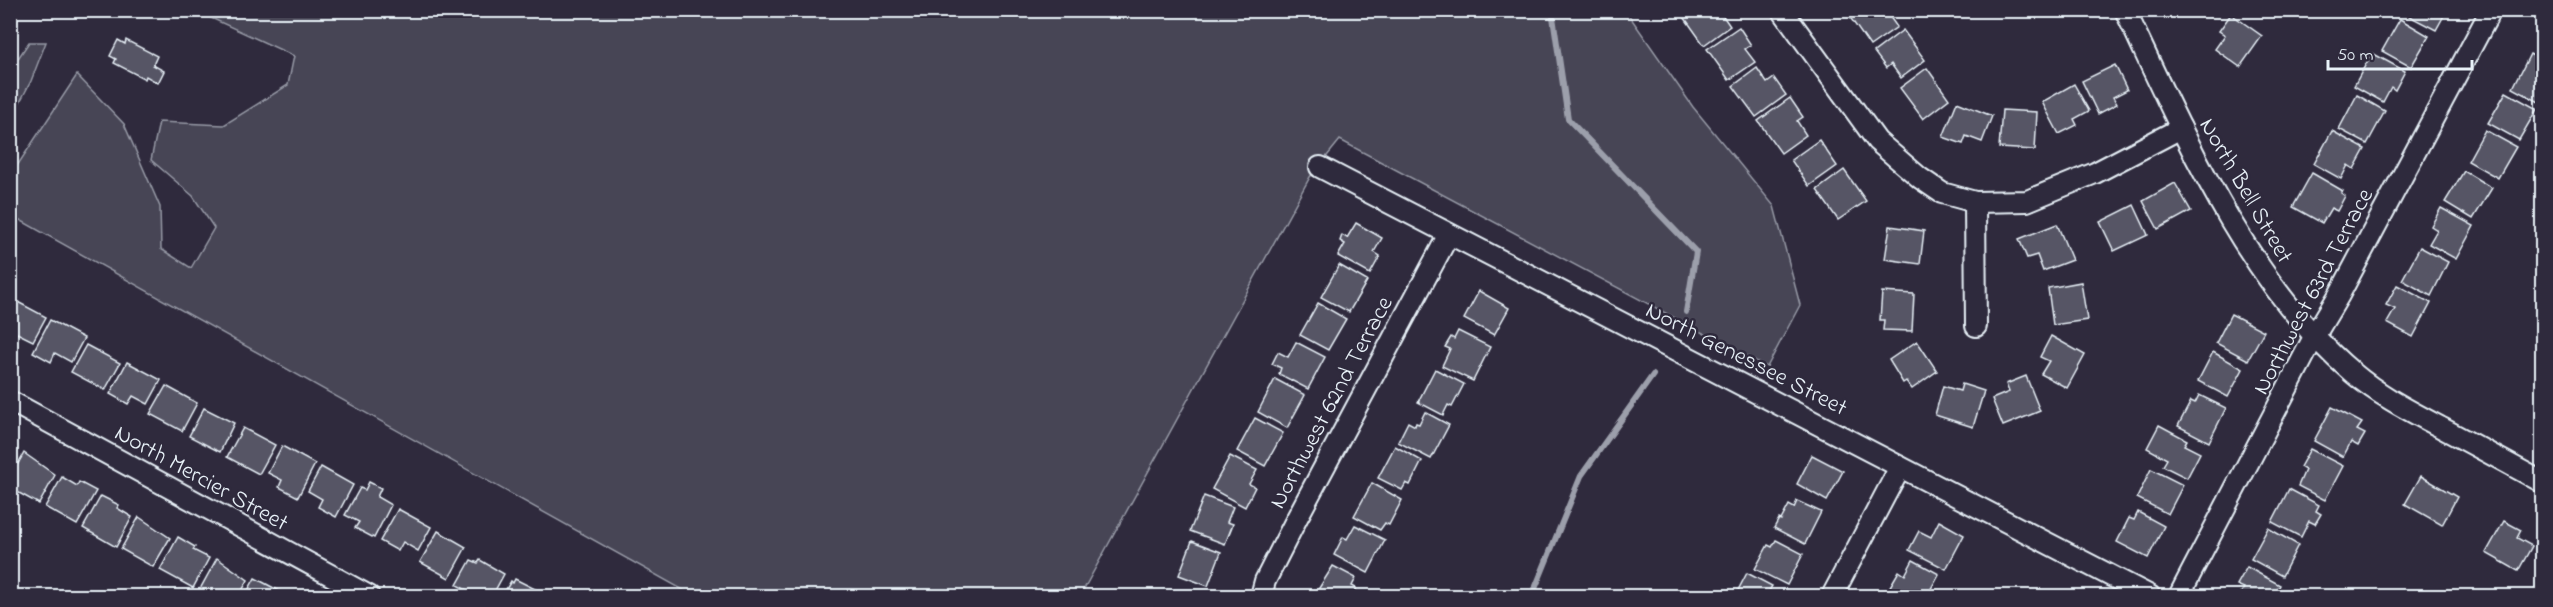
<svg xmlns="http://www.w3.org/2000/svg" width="2553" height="607" viewBox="0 0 2553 607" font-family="'Indie Flower',sans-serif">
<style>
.green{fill:#464455;stroke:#979aa6;stroke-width:1.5}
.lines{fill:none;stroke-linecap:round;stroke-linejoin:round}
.stream{stroke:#9c9fab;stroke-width:6}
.building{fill:#575565;stroke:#e8f1f8;stroke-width:1.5}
.minor-casing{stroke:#e8f1f8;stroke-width:24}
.minor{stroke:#2f2a3d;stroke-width:20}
.labels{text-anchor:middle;stroke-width:5;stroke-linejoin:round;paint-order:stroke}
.street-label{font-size:24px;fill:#e8f1f8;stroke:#2f2a3d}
</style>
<rect width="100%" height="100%" fill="#2f2a3d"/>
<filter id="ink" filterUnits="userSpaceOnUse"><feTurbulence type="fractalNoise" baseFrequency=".0167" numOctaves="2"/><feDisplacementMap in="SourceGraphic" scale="12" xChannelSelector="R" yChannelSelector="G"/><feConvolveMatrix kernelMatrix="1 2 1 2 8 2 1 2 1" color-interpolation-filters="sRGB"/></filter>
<g filter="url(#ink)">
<g class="green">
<path d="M196,11H1626L1693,107L1774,206L1800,305L1767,367L1340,140L1310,177L1080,596H694L11,215V175L77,75L124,124L160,207L161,249L191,268L214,228L193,196L151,160L159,122L224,125L288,85L294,56Z"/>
<path d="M29,42H46L31,81L11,119V69Z"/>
</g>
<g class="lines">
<g class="stream">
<path d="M1552,10L1568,119L1696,252L1686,312"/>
<path d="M1532,596L1581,476L1653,375"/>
</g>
</g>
<g class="building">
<path d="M1686,10H1724L1721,13L1730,26L1704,45L1682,14Z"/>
<path d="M1856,10H1885L1897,27L1870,46L1849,16Z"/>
<path d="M2412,10H2447L2436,30L2409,16Z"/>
<path d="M2231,14L2262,36L2240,67L2215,49L2225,35L2219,31Z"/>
<path d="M2400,19L2429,36L2411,67L2382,51Z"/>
<path d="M1739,27L1751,45L1745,49L1755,62L1729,80L1707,49Z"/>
<path d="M1903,30L1925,60L1901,78L1891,64L1886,68L1874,52Z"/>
<path d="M118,40L125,44L126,40L157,56L153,65L164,71L158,83L146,76L145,79L114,63L116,59L110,56Z"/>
<path d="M2372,53L2405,71L2395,90L2391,87L2383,102L2354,86Z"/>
<path d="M2530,54L2542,61V95L2539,102L2513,88Z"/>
<path d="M2115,65L2127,90L2113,97L2117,104L2098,114L2082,81Z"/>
<path d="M1757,68L1767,83L1774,78L1786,95L1756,117L1733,86Z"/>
<path d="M1927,68L1949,99L1923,119L1900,88Z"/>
<path d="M2074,84L2089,111L2074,119L2077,125L2059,134L2042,102Z"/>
<path d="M2506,92L2537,109L2519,140L2488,123Z"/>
<path d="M2357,95L2385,111L2367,144L2339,129Z"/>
<path d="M1790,98L1803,117L1797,121L1806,135L1781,153L1758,121Z"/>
<path d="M1957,102L1992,116L1982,142L1966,136L1963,144L1943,137Z"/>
<path d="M2002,110L2037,112L2035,150L1999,148Z"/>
<path d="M2485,130L2516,147L2498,178L2468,161Z"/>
<path d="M2332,131L2365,149L2354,169L2348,165L2341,179L2314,164Z"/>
<path d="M1819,140L1837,166L1809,186L1791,160Z"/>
<path d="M1844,170L1866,201L1838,220L1817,190Z"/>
<path d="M2464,171L2492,188L2473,219L2445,202Z"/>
<path d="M2312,173L2343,191L2341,193L2345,196L2337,211L2331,208L2322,223L2293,207Z"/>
<path d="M2175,183L2191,211L2158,229L2143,201Z"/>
<path d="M2134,205L2148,235L2114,251L2100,222Z"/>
<path d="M2441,208L2474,226L2456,259L2429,244L2437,230L2431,226Z"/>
<path d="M1356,223L1382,238L1374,252L1380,256L1370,274L1338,256L1345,244L1340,241L1342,235L1347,238Z"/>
<path d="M2057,224L2072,260L2043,271L2037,255L2027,258L2019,239Z"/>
<path d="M1890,226L1924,231L1920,264L1885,259Z"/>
<path d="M2420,247L2448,262L2431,296L2402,280Z"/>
<path d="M1339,265L1367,281L1349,312L1321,297Z"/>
<path d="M2081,282L2087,320L2053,325L2048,288Z"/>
<path d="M2397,285L2431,303L2413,337L2387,323L2395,309L2386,305Z"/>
<path d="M1479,291L1509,308L1494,335L1464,319Z"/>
<path d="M1882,292L1914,294L1912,331L1883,330L1884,320H1880Z"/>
<path d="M12,299L46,317L33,341L17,333L13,341L10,339Z"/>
<path d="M1318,303L1346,319L1328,350L1300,335Z"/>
<path d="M2231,314L2264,331L2248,360L2216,343Z"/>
<path d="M50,320L84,338L71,362L55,353L51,362L33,352Z"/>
<path d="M1458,331L1490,347L1473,381L1442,366L1450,349L1445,347L1451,337L1454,339Z"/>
<path d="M2051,336L2085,355L2067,388L2041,374L2049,361L2040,357Z"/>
<path d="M1917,341L1937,371L1912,389L1906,381L1903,383L1889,360Z"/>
<path d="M1296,342L1325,357L1308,389L1279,374L1281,368L1272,364L1278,352L1288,357Z"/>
<path d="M86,345L120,363L105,390L71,372Z"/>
<path d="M2213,352L2243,369L2228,397L2198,381Z"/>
<path d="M127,362L161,380L148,404L133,396L128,404L110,394Z"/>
<path d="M1435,369L1464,384L1452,407L1448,405L1443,415L1418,402Z"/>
<path d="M2026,376L2040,411L2003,426L1992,399L2009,392L2006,384Z"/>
<path d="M1275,379L1305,395L1287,428L1258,412Z"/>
<path d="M1962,384L1984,391L1973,427L1935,415L1943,386L1960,391Z"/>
<path d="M166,386L197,403L182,431L150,414Z"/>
<path d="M2199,395L2226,408L2209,442L2178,426L2191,401L2195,403Z"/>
<path d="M2332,407L2362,423L2357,430L2365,434L2358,446L2351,442L2343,457L2314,441Z"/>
<path d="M204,408L234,423L220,452L189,436Z"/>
<path d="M1425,412L1449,425L1431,459L1398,442L1408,422L1415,426L1416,423L1419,424Z"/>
<path d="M1255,418L1283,433L1265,466L1237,451Z"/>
<path d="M2159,425L2187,440L2184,445L2200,453L2187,478L2163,466L2167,459L2147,448Z"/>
<path d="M243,428L275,445L259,474L227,457Z"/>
<path d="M282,446L315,464L298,497L279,487L282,480L268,473Z"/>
<path d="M1395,446L1422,461L1410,485L1406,483L1402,490L1378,478Z"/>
<path d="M2310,449L2343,466L2325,500L2298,486L2305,470L2300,467Z"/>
<path d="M24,453L55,475L39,504L10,488V478Z"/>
<path d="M1812,455L1843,471L1827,501L1797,484Z"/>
<path d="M1230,456L1257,470L1249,484L1255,487L1245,507L1212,489Z"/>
<path d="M321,467L353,485L336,517L318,507L322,499L308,491Z"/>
<path d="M2151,469L2183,485L2168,514L2137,498Z"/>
<path d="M2421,476L2457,497L2442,525L2405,504Z"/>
<path d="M62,477L77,486L79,482L96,491L77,525L45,507Z"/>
<path d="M369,482L381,488L377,497L391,505L374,538L355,528L359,522L345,515L360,488L365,490Z"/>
<path d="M1372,483L1402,500L1389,525L1385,523L1380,530L1354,516Z"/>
<path d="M2289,489L2319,505L2316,511L2321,514L2315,524L2309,521L2301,537L2272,522Z"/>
<path d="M101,496L119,505L117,508L132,517L116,547L83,528Z"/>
<path d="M1204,496L1233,507L1227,522L1233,524L1225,544L1190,531Z"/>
<path d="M1797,501L1821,512L1805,544L1774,528L1779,519L1781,520L1789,505L1794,508Z"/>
<path d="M398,509L431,527L418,551L403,542L398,551L380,541Z"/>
<path d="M2138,512L2164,526L2148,558L2117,542L2129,518L2134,520Z"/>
<path d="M139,517L170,538L153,567L121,549Z"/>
<path d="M1939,521L1964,535L1946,569L1909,550L1919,531L1931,537Z"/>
<path d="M2504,521L2521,530L2517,538L2532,546L2518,571L2486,553Z"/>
<path d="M1355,525L1385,540L1368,573L1334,555L1343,537L1347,539Z"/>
<path d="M2268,528L2298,545L2282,576L2251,559Z"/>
<path d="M438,531L466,547L449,578L420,562Z"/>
<path d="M178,537L195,547L193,550L209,558L193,588L160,570Z"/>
<path d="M1776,540L1803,554L1787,585L1755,569L1768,545L1772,547Z"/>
<path d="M1192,541L1221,552L1208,586L1179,575Z"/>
<path d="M217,558L248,580L239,596H209L199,591Z"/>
<path d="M471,560L478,563L480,560L504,574L492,596H478L457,585Z"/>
<path d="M1913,560L1939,574L1927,596H1901L1888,590L1899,571L1905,575Z"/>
<path d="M1333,566L1356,578L1352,586L1356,588L1352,596H1314Z"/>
<path d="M2247,567L2280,585L2274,596H2239L2244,588L2237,585Z"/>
<path d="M1747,573L1772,586L1766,596H1735Z"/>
<path d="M255,578L289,596H245Z"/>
<path d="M515,579L543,593L541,596H502L511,581L513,583Z"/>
</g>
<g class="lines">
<defs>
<g id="minor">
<path d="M1782,10L1877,141L1920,178L1942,193L1975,202L2027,201L2095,173L2181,128"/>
<path d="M2125,10C2183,133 2248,285 2353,373C2380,396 2412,412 2442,428C2476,446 2509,464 2542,482"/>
<path d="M1320,167L2150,596"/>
<path d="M1975,202L1976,326"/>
<path d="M10,401L369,596"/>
<path d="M1261,596L1265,581L1297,518L1449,234"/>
<path d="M1832,596L1900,467"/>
<path d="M2179,596L2315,335L2339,295L2491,10"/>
</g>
</defs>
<use href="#minor" class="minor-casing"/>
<use href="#minor" class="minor"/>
</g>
</g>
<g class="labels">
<g class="street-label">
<text transform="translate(2247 190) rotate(60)" y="8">North Bell Street</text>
<text transform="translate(2312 291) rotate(-62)" y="8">Northwest 63rd Terrace</text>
<text transform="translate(1747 358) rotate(27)" y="8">North Genessee Street</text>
<text transform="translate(1330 402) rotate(-62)" y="8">Northwest 62nd Terrace</text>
<text transform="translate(202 477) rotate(29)" y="8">North Mercier Street</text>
</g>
</g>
<rect width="2553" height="607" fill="none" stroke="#2f2a3d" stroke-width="36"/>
<rect x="18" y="18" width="2517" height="571" fill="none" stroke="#e8f1f8" stroke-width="2" filter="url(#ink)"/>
<path d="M2328 60v9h144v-9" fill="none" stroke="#e8f1f8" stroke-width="3"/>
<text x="2337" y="60" font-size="18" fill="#e8f1f8" stroke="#2f2a3d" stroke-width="4.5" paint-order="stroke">50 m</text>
</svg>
